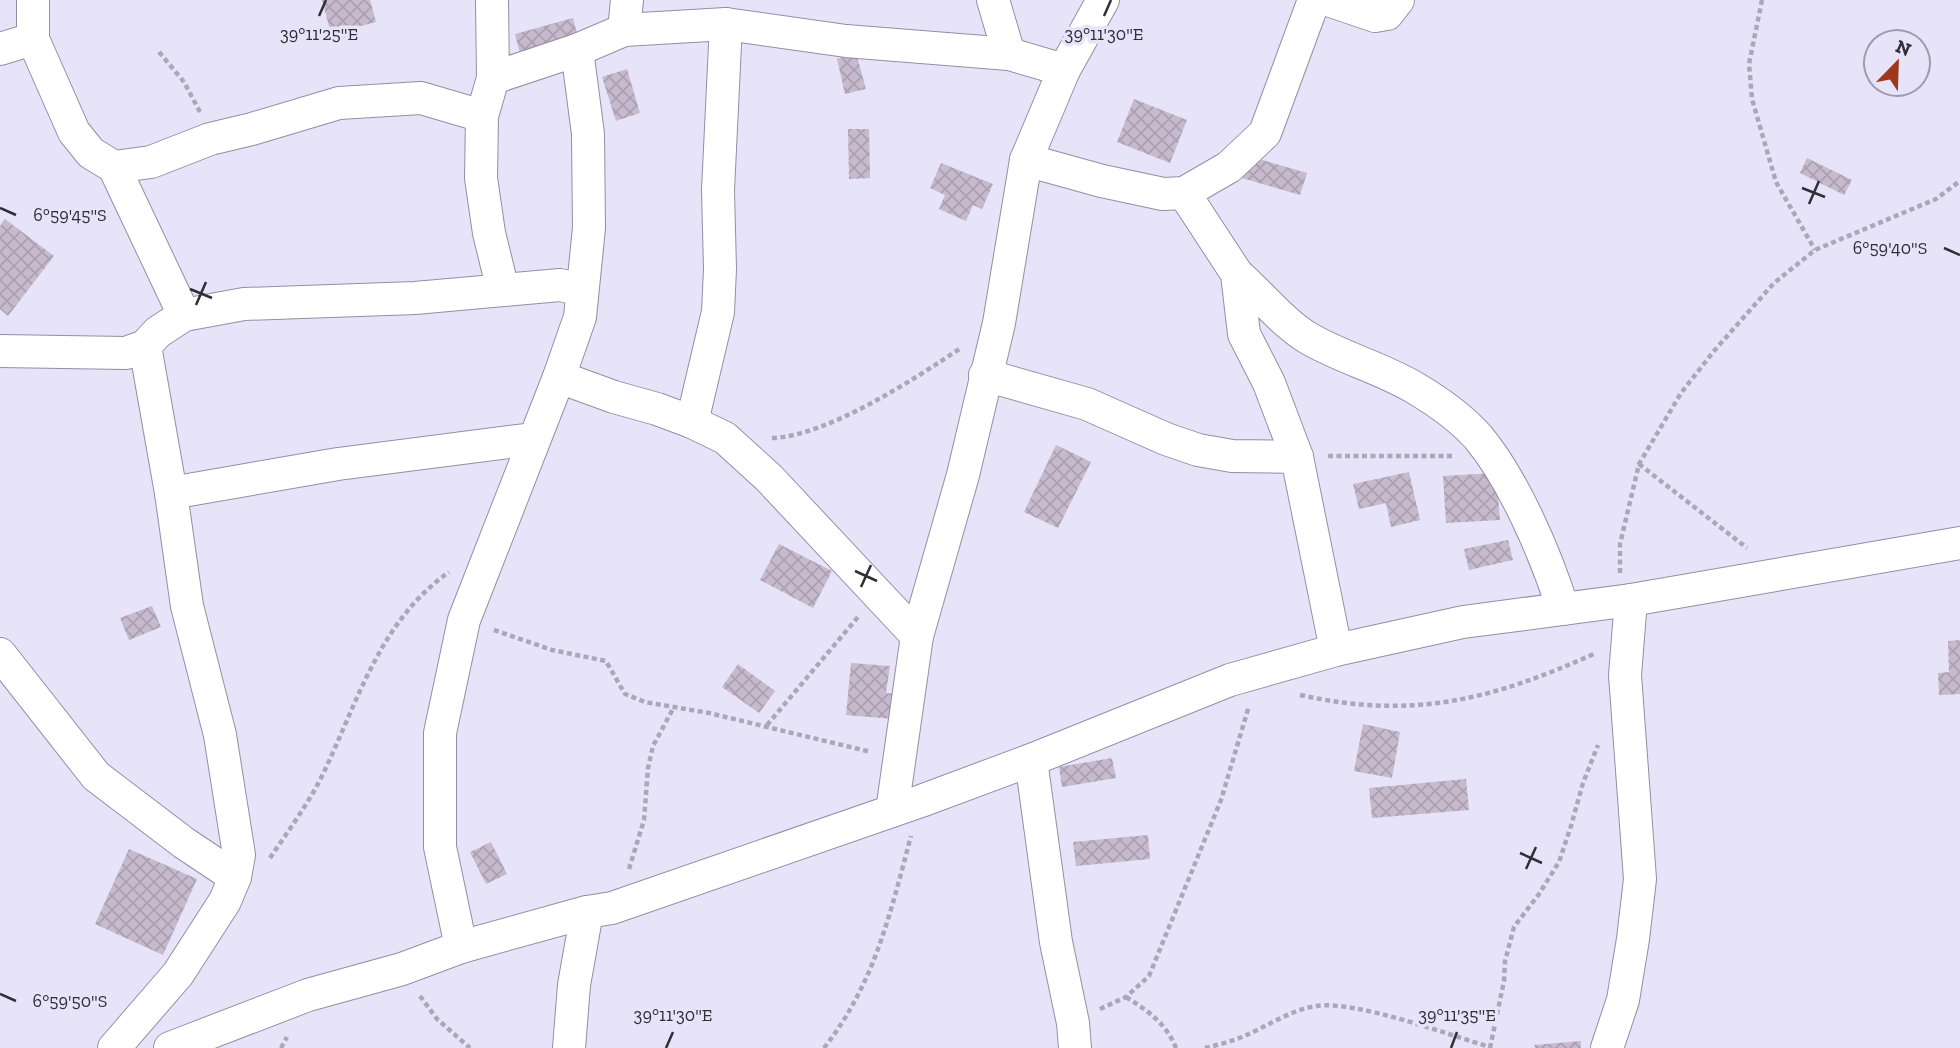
<svg xmlns="http://www.w3.org/2000/svg" width="1960" height="1048" viewBox="0 0 1960 1048" font-family="'Zilla Slab',serif">
<style>
.building{fill:url(#building-cross-hatch)}
.lines{fill:none;stroke-linecap:round;stroke-linejoin:round}
.street-casing{stroke:#938fa3;stroke-width:34}
.path{stroke:#aaa7b8;stroke-width:4.5;stroke-dasharray:5 3.5;stroke-linecap:butt}
.street{stroke:#fff;stroke-width:32}
.ticks{fill:none;stroke:#302f37;stroke-width:2.5}
.ticks-label{font-size:18px;text-anchor:middle;fill:#302f37;stroke:#e7e3f9;stroke-width:7;stroke-linejoin:round;paint-order:stroke}
</style>
<defs>
<pattern id="building-cross-hatch" width="8" height="8" patternUnits="userSpaceOnUse" patternTransform="scale(1.75)"><rect width="8" height="8" fill="#c7bacd"/><path d="M0 0l8 8M0 8l8-8" fill="none" stroke="#aba0b1"/></pattern>
</defs>
<rect width="100%" height="100%" fill="#e7e3f9"/>
<g class="building">
<path d="M322,0H370L376,22L353,28L355,35L333,41Z"/>
<path d="M573,18L578,38L520,53L515,34Z"/>
<path d="M856,53L866,89L845,94L837,59Z"/>
<path d="M627,69L640,113L616,121L602,77Z"/>
<path d="M1134,99L1187,120L1170,163L1117,142Z"/>
<path d="M848,129H869L870,178L849,179Z"/>
<path d="M1249,156L1307,173L1300,195L1242,178Z"/>
<path d="M1807,158L1852,180L1844,195L1800,173Z"/>
<path d="M941,163L993,184L982,209L973,205L966,221L939,209L945,195L930,188Z"/>
<path d="M5,219L54,256L8,316L0,309V226Z"/>
<path d="M1056,445L1091,462L1058,528L1024,512Z"/>
<path d="M1409,472L1420,520L1391,527L1386,503L1359,509L1353,484Z"/>
<path d="M1496,473L1500,520L1446,523L1443,476Z"/>
<path d="M1508,540L1513,560L1469,570L1464,549Z"/>
<path d="M779,544L832,571L813,608L760,580Z"/>
<path d="M152,606L161,627L129,640L120,618Z"/>
<path d="M1960,640V694L1939,695L1938,673L1949,672L1948,641Z"/>
<path d="M851,663L890,666L886,693L897,694L894,719L846,715Z"/>
<path d="M738,664L775,691L759,713L722,687Z"/>
<path d="M1363,724L1400,732L1392,778L1354,771Z"/>
<path d="M1112,758L1116,778L1062,787L1059,767Z"/>
<path d="M1466,779L1469,810L1372,818L1369,788Z"/>
<path d="M1148,835L1150,859L1076,866L1073,842Z"/>
<path d="M491,842L507,874L486,884L470,852Z"/>
<path d="M129,849L197,879L163,955L95,924Z"/>
<path d="M1581,1041V1048H1535L1534,1045Z"/>
</g>
<g class="lines">
<defs>
<g id="street">
<path d="M33,0V39L74,132L91,153L114,167L151,162L210,139L252,129L339,103L421,98L482,116"/>
<path d="M492,0L493,78L482,116L481,178L489,233L503,290"/>
<path d="M993,0L1009,54"/>
<path d="M1328,0L1375,16L1387,14L1398,0"/>
<path d="M624,30L627,0"/>
<path d="M0,49L33,39"/>
<path d="M577,50L588,134L589,228L582,297"/>
<path d="M493,78L577,50L624,30L726,24L846,41L1009,54L1064,70"/>
<path d="M1026,160L1102,181L1163,194L1184,193L1229,167L1265,133L1314,0"/>
<path d="M114,167L184,315"/>
<path d="M1184,193L1237,274L1244,334L1269,383L1297,457L1336,650"/>
<path d="M1237,274C1260,294 1282,322 1308,338C1342,358 1382,368 1415,388C1437,401 1461,418 1478,437C1514,480 1546,555 1563,609"/>
<path d="M0,351L126,353L145,346L158,332L184,315L244,304L415,298L560,285L574,288L582,297L580,317L559,377L464,620L440,733V847L461,947"/>
<path d="M985,375L1087,404L1166,439L1198,450L1232,456L1297,457"/>
<path d="M559,377L614,397L657,409L692,422L725,438L769,478L917,636"/>
<path d="M692,422L718,312L720,269L718,190L726,24"/>
<path d="M171,493L338,464L533,439"/>
<path d="M0,654L96,776L184,843L235,877"/>
<path d="M1031,760L1056,942L1073,1023L1075,1048"/>
<path d="M892,811L917,636L963,475L999,323L1026,160L1064,70L1103,0"/>
<path d="M114,1048L178,974L225,901L235,877L239,855L220,735L187,606L171,493L145,346"/>
<path d="M170,1048L308,995L402,969L461,947L587,912L612,908L921,801L1031,760L1230,680L1336,650L1463,622L1631,600L1960,543"/>
<path d="M569,1048L574,985L587,912"/>
<path d="M1607,1048L1623,1000L1633,939L1640,879L1625,675L1631,600"/>
</g>
</defs>
<use href="#street" class="street-casing"/>
<g class="path">
<path d="M1762,0L1749,64L1752,99L1776,182L1815,250"/>
<path d="M159,52L184,82L200,112"/>
<path d="M772,438C828,436 914,379 961,348"/>
<path d="M1328,456H1452"/>
<path d="M1639,464L1747,548"/>
<path d="M1620,573V544L1639,464L1681,393L1714,351L1774,283L1815,250L1936,199L1960,181"/>
<path d="M494,630L552,650L606,661L625,694L645,702L709,713L871,752"/>
<path d="M1300,695C1414,720 1491,700 1596,653"/>
<path d="M767,725L858,617"/>
<path d="M270,858C287,833 305,808 319,782C357,706 377,623 449,572"/>
<path d="M629,869L644,820L648,768L653,746L674,707"/>
<path d="M420,996L437,1019L470,1048"/>
<path d="M1126,997C1148,1011 1166,1023 1176,1048"/>
<path d="M1100,1009L1126,997L1149,976L1221,800L1249,706"/>
<path d="M281,1048L287,1037"/>
<path d="M824,1048C875,983 890,914 911,836"/>
<path d="M1205,1048C1217,1045 1230,1042 1242,1037C1266,1027 1290,1010 1316,1006C1356,1000 1449,1035 1490,1047"/>
<path d="M1490,1048L1504,981L1505,961L1514,927L1539,894L1559,862L1571,826L1583,783L1598,745"/>
</g>
<use href="#street" class="street"/>
</g>
<path class="ticks" d="M319,16L326,0M1104,16L1111,0M1802,188L1825,197M1809,204L1819,181M0,208L16,215M1944,248L1960,255M190,289L212,298M196,305L206,282M855,571L877,581M861,587L871,565M1520,853L1542,863M1526,869L1536,847M0,994L16,1001M666,1048L673,1032M1451,1048L1457,1032"/>
<g class="ticks-label">
<text x="319" y="40">39°11'25"E</text>
<text x="1104" y="40">39°11'30"E</text>
<text x="70" y="221">6°59'45"S</text>
<text x="1890" y="254">6°59'40"S</text>
<text x="70" y="1007">6°59'50"S</text>
<text x="673" y="1021">39°11'30"E</text>
<text x="1457" y="1021">39°11'35"E</text>
</g>
<g transform="translate(1897 63) rotate(23)"><circle r="33" fill="#e7e3f9" stroke="#9e9bab" stroke-width="2"/>
<path d="M0-5L12 26L0 18L-12 26Z" fill="#9f361e"/>
<text y="-10" font-size="19" font-weight="bold" text-anchor="middle" fill="#302f37">N</text>
</g>
</svg>
